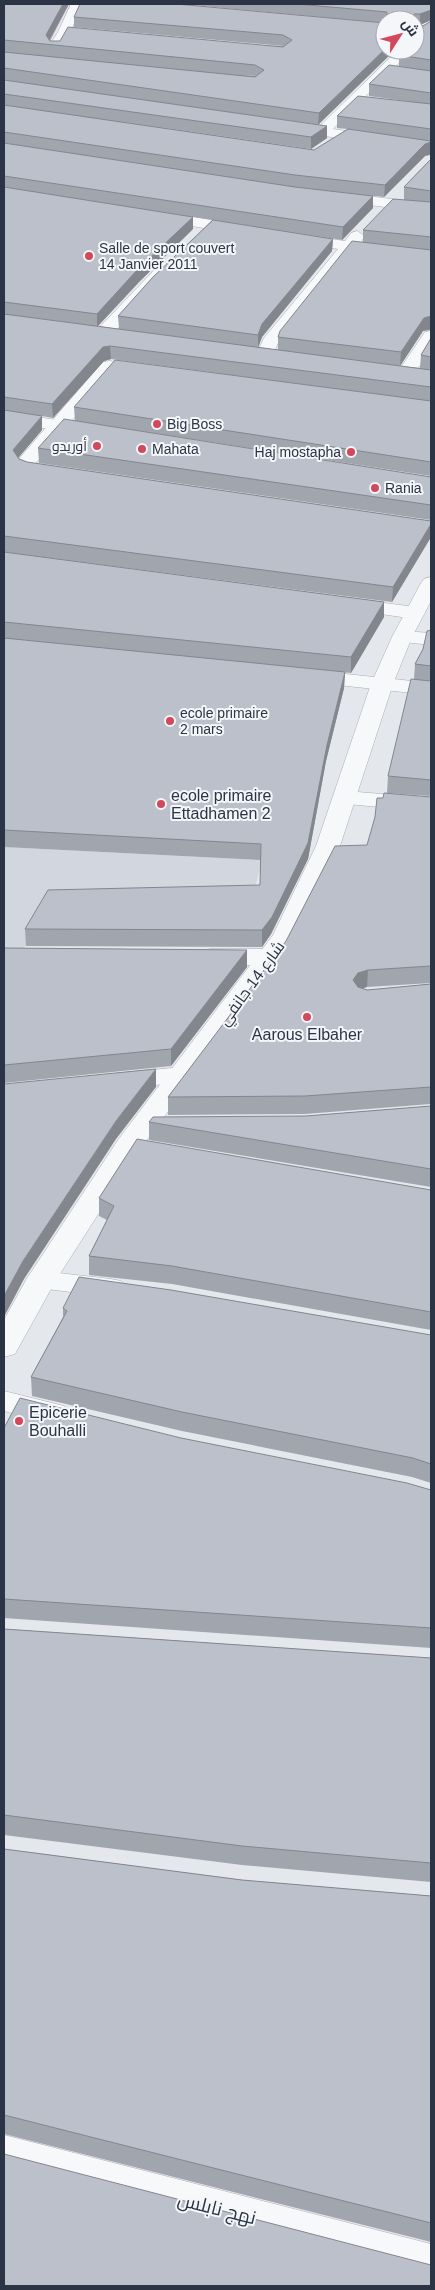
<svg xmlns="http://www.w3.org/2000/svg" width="435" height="2290" font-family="Helvetica,Cairo,sans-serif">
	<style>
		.built { fill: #d2d6de }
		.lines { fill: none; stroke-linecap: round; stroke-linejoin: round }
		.minor-casing { stroke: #a9aeb7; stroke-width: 1 }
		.tertiary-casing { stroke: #a9aeb7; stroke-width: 1 }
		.minor { fill: #f7f8fa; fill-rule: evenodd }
		.tertiary { fill: #f7f8fa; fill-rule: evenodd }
		.wall { fill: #a1a5ae; fill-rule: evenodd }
		.shaded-wall { fill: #83868d }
		.building { fill: #bbc0ca; stroke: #83868d }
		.poi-dot { fill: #d1495b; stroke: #f4f6f9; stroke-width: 2 }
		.labels { text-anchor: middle; stroke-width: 4; stroke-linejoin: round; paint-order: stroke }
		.far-poi-label { font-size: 14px; fill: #2b3445; stroke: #f4f6f9; text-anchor: start }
		.poi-label { font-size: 16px; fill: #2b3445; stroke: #f4f6f9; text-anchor: start }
		.street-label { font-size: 16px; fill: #2b3445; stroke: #f4f6f9 }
		.near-street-label { font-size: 19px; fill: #2b3445; stroke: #f4f6f9 }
	</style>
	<rect width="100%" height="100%" fill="#e4e7ec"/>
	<polygon class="built" points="4,847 263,860 249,906 49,907 22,952 4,952"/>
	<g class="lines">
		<defs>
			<g id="minor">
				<polygon points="71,4 83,4 70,32 51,64 41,64 39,61 58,32"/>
				<polygon points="398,50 412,50 333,129 431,143 431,151 289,131 282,127 289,123 319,127"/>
				<polygon points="336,192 431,204 431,213 331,200 328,197"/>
				<polygon points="156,211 244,225 252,230 244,235 151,219 148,216"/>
				<polygon points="357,231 365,236 360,243 431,252 431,262 353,251 278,343 271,359 259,359 256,355 264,338 338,249 291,242 289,239 291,236 297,234 345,241 351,233"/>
				<polygon points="165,263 171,265 173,268 171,271 108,339 96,339 94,335 96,331 159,265"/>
				<polygon points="431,331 431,348 415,373 412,377 400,377 397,373 425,332"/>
				<path d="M109,361L149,365L155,366L158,370L155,374L149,375L113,372L35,464L61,468L63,472L61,476C48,479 23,476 15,465L17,461L103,362Z"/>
				<polygon points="347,598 415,607 422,609 425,613 422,617 415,619 340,608 337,604 340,600"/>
				<polygon points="402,631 431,633 431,645 395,641 392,637 395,633"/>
				<polygon points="308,670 431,683 431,695 300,681 297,676 300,671"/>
				<polygon points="345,791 431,798 431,812 337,803 334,798 337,793"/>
				<polygon points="210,949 271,949 280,952 284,957 280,962 271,965 210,965 201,962 197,957 201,952"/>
				<polygon points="183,1067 192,1069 196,1075 192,1081 120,1089 111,1087 107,1081 111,1075 120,1073"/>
				<polygon points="41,1271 111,1279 121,1281 126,1288 121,1295 111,1297 31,1287 26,1280 31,1273"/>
				<polygon points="4,1391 64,1406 69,1413 64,1420 53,1424 4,1411"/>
				<polygon points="4,2135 431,2244 431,2282 4,2171"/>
			</g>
			<g id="tertiary">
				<polygon points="4,412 96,426 102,427 105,431 102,435 96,436 4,422"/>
				<polygon points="431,577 431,601 412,637 393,684 340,846 297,935 280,962 140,1149 56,1280 15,1354 4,1357 4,1320 26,1280 118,1140 273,935 316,846 371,684 392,637 421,583 424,579"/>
			</g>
		</defs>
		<use href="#minor" class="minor-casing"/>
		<use href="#tertiary" class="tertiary-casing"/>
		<use href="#minor" class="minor"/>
		<use href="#tertiary" class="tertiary"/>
	</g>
	<g class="wall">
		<path d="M4,4H69L50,41L284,46L74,27V17L385,23L318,125L4,80L327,126V138L311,149L96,118L314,150L348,129L337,128V116L413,102L369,96V84L409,68L399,66V55L415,50V20H385V23L182,4H431V20L420,25H415L423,26L431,21V155L425,156L384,197L346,193L373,196V208L342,240L279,230L333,239L332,251L262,337L258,347L278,350V337L363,243V230L404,200V187L431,159V330L423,331L400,366L420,368L421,355L431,338V476L75,421L74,407L367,393L111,359L104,361L53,418L42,416V430L18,458L27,462L431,521V537L392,602L4,552V52L255,76L4,52ZM193,217L212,220L118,316L119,329L98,326L139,282L193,229Z"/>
		<polygon points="38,448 431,477 431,520 39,463"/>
		<polygon points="4,552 384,602 384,617 351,673 242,662 345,672 344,688 326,761 308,859 271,934 262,947 26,946 25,929 260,885 261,860 4,847"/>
		<polygon points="431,615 431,983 367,987 363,988 367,990 431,984 431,1104 305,1114 168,1115 168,1097 367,845 383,798 431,797 431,796 387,793 388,776 414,679 415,664 423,649 430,630"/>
		<polygon points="4,948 247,950 247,967 171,1066 4,1083"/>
		<polygon points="431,1106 431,1187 149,1140 149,1122 306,1116"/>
		<polygon points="431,1190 431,1330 172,1284 89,1275 89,1256 107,1220 99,1216 99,1198"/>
		<polygon points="63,1308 431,1335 431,1483 412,1477 182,1431 32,1396 31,1377 63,1317"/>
		<polygon points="4,1428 181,1438 431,1490 431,1648 4,1618"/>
		<polygon points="4,1629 431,1658 431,1884 431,1882 242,1865 4,1835"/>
		<polygon points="4,1849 242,1880 431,1896 431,2242 4,2134"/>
	</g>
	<g class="shaded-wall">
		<polygon points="63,4 69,4 47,44 46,35"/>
		<polygon points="431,10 431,20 420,25 420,14"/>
		<polygon points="385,49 385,50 395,50 318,125 319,113"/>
		<polygon points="327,126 327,138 311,149 311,137"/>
		<polygon points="431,142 431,154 425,156 384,197 385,185 425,144"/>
		<polygon points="373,196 373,208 342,240 343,227"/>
		<polygon points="193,217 193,229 139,282 97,327 97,314 138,269"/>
		<polygon points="333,239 332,251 262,337 258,348 258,335 262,324"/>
		<polygon points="431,316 431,329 423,331 400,366 401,352 424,318"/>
		<polygon points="110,346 111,359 104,361 53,418 52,404 103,347"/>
		<polygon points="42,416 42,430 13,464 13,450"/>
		<polygon points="431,524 431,537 392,602 393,587"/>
		<polygon points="384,602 384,617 351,673 351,657"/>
		<polygon points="345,672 344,688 326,761 308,859 271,934 262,947 262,930 327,745"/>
		<polygon points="247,950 247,967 171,1066 171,1049"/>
		<polygon points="368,970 367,987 357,990 353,980 358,973"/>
		<polygon points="156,1069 156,1087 116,1139 24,1279 4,1317 4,1296 23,1261 116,1121"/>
	</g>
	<g class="building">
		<polygon points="4,4 63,4 46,35 50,41 60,41 68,27 283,47 292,40 283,35 74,17 80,4 176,4 385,23 385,49 319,113 4,68 4,52 255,77 264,70 255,65 4,40"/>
		<polygon points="297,4 431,4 431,10 420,14 414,14 415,20 387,20 387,12"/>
		<polygon points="431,21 431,60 399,55 404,50 415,50 415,23 415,25 423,26"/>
		<polygon points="389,65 431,71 431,93 369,84"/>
		<polygon points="4,80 327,126 311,137 4,94"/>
		<polygon points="358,96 431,104 431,129 337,116"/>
		<polygon points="4,105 314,150 348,129 431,141 431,142 425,144 385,185 295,175 4,132"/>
		<polygon points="4,143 295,187 373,196 343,227 4,176"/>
		<polygon points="431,159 431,191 404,187"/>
		<polygon points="4,187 193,217 138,269 97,314 4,302"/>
		<polygon points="393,199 431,202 431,237 363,230"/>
		<polygon points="213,220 333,239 262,324 258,335 118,316 153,277"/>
		<polygon points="352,241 431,250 431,316 424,318 401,352 278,337 280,331"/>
		<polygon points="4,314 431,370 431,387 110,346 103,347 52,404 4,397"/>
		<polygon points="431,338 431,357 421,355"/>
		<polygon points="115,360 431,401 431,462 74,407"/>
		<polygon points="4,410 42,416 13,450 19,459 27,462 431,521 431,524 393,587 4,536"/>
		<polygon points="64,419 431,477 431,505 38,448"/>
		<polygon points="4,552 384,602 351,657 4,622"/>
		<polygon points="431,630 431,666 415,664 423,649 427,631"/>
		<polygon points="4,638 345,672 327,745 308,843 272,917 262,930 25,929 48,890 260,885 261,844 4,830"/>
		<polygon points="411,679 431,681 431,780 388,776"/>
		<polygon points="384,793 431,797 431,966 368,970 358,973 353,980 358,987 367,990 431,984 431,1087 305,1096 168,1097 286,941 335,846 367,845 375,817 377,798 383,798"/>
		<polygon points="4,948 247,950 171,1049 4,1065"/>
		<polygon points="156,1069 116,1121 23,1261 4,1296 4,1084"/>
		<polygon points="431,1106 431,1169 149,1122 153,1117 306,1116"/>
		<polygon points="137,1139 431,1190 431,1312 172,1266 89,1256 114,1206 99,1198"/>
		<polygon points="79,1277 171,1290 431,1335 431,1464 413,1458 182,1412 31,1377 67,1311 63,1308"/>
		<polygon points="20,1398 181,1438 407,1483 431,1490 431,1628 4,1599 4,1428"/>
		<polygon points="4,1629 431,1658 431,1863 242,1846 4,1815"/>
		<polygon points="4,1849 242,1880 431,1896 431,2223 4,2115"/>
		<polygon points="4,2154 431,2265 431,2286 4,2286"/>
	</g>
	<g class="poi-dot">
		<circle cx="89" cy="256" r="5"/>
		<circle cx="157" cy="424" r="5"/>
		<circle cx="97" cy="446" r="5"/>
		<circle cx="142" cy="449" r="5"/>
		<circle cx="351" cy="452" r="5"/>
		<circle cx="375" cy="488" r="5"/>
		<circle cx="170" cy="721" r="5"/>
		<circle cx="161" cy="804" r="5"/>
		<circle cx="307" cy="1017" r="5"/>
		<circle cx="19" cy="1421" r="5"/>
	</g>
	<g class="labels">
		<g class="far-poi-label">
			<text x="99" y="253">Salle de sport couvert<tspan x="99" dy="16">14 Janvier 2011</tspan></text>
			<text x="167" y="429">Big Boss</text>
			<text x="87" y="451" text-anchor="end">أوريدو</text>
			<text x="152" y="454">Mahata</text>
			<text x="341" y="457" text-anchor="end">Haj mostapha</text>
			<text x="385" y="493">Rania</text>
			<text x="180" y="718">ecole primaire<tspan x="180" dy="16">2 mars</tspan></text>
		</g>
		<g class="poi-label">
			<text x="171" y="801">ecole primaire<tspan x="171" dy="18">Ettadhamen 2</tspan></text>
			<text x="307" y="1040" text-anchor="middle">Aarous Elbaher</text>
			<text x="29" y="1418">Epicerie<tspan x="29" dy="18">Bouhalli</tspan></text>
		</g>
		<g class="street-label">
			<text transform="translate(251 983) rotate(-54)" y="6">شارع 14 جانفي</text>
		</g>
		<g class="near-street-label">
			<text transform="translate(217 2208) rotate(14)" y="7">نهج نابلس</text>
		</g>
	</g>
	<rect width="435" height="2290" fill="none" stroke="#2b3445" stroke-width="10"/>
	<g transform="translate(400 35) rotate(54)"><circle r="24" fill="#f4f6f9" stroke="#a4a8b1"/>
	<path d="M0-4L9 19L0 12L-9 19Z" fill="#d1495b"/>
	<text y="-8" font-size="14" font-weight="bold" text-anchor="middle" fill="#2b3445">ش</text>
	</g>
</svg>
